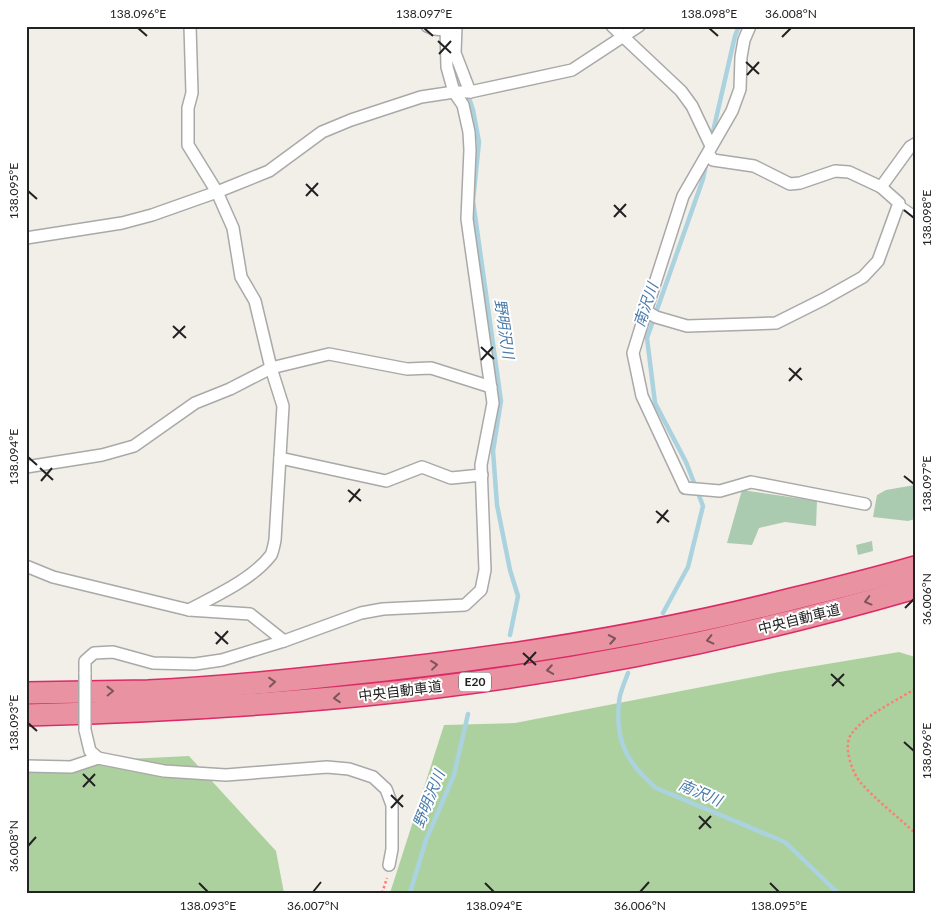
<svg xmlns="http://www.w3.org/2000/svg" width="941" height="919" font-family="Lato,'Noto Sans JP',sans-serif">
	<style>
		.forest { fill: #add19e }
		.cemetery { fill: #aacbaf }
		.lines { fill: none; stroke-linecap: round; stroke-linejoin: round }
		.stream { stroke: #aad3df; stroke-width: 4.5 }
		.service-casing { stroke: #a9a9a9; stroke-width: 8 }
		.minor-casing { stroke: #a9a9a9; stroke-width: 14 }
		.motorway-casing { stroke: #dc2a67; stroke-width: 24 }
		.path { stroke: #fa8072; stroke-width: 2.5; stroke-dasharray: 2.5 2.5; stroke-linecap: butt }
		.service { stroke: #fff; stroke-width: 5.5 }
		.minor { stroke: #fff; stroke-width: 11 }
		.motorway { stroke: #e892a2; stroke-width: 21 }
		.minor-bridge-casing { stroke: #a9a9a9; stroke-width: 14; stroke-linecap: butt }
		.minor-bridge { stroke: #fff; stroke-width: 11 }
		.oneway { stroke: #7b545c }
		.ticks { fill: none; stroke: #222; stroke-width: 2 }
		.labels { text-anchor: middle; stroke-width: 4; stroke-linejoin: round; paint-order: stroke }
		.shield { fill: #fff; stroke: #646464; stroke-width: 1 }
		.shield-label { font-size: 12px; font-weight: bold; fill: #222 }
		.street-label { font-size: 14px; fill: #222; stroke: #fff }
		.water-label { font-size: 15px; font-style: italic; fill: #4a7aab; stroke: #fff }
		.neatline { fill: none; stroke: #222; stroke-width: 2 }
		.ticks-label { font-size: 12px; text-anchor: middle; fill: #222 }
	</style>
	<rect width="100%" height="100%" fill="#f2efe9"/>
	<g class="forest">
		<polygon points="899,652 915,657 915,893 390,893 444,725 515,723 779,672"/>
		<polygon points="189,756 276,851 284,893 26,893 26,764"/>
	</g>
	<g class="cemetery">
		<polygon points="915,485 915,519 908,521 873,517 877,495 886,490"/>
		<polygon points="742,490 817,501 816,526 785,522 759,528 752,545 727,543"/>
		<polygon points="872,541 873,551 858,555 856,545"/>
	</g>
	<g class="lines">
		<g class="stream">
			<polyline points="467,92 473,110 479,142 473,201 501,401 493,451 497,505 510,570 518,596 510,635"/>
			<polyline points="712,136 735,36 739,26"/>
			<polyline points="663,613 688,567 703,506 686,462 655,403 647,338 703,179 706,164"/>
			<path d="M628,673C625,682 619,693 619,703C615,741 627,763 656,788L785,842L838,893"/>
			<polyline points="410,893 426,840 454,775 468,714"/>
		</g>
		<defs>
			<polyline id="service" points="899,203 915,214"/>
			<g id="minor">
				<polyline points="427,26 434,29 446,30"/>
				<polyline points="456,26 455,53 470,92"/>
				<polyline points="612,26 681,91 692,106 711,146"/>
				<polyline points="708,153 713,160 754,166 790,184 800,183 835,171 849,172 881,187 899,203 878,261 863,277 824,299 776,323 687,326 656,317 646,311 683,196 732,111 740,89 741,57 744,40 750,26"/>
				<polyline points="881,187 910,147 915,144"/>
				<polyline points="26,238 122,223 152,215 217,192 269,171 322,132 351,120 421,97 454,92 470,92 572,70 639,26"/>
				<polyline points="646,311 633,353 642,396 685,488 720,491 751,482 865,504"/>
				<polyline points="280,458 386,481 422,467 451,478 482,475"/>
				<polyline points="26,467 102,455 134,446 195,403 230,389 271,368 329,354 407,369 431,368 491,387"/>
				<polyline points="26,566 53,577 189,610 250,614 284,641"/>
				<path d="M189,610C215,596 253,579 271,555C273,551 274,545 275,540L283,406L271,368L255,301L241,277L233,228L217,192L188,145V108L192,93L190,26"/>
				<polyline points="85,674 85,661 94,653 113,652 153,663 195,664 222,660 284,641 361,613 383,609 465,605 481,590 485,570 481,465 493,403 467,219 470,150 469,132 463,105 454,92 447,67 446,26"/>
				<polyline points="85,730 90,751 98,758"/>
				<polyline points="26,766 71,767 98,758 164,771 226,775 327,767 349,769 373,777 386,789 392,805 392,849 389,865"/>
			</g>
			<g id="motorway">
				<path d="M26,693C67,692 108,692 148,691C212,688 275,682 338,675C491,660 643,637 792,599C833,589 874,579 915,567"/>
				<path d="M26,715C139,712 252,706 365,695C551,677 736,640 915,588"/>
			</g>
		</defs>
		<use href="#service" class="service-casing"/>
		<use href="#minor" class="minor-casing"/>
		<use href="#motorway" class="motorway-casing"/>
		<g class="path">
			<path d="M915,689C894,702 867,714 852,733C842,745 852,773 861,783C877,801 897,816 915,833"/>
			<polyline points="382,893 387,878"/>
		</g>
		<use href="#service" class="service"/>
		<use href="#minor" class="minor"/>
		<use href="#motorway" class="motorway"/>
		<defs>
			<polyline id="minor-bridge" points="85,674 85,730"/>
		</defs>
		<use href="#minor-bridge" class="minor-bridge-casing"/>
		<use href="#minor-bridge" class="minor-bridge"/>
	</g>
	<defs><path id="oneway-chevron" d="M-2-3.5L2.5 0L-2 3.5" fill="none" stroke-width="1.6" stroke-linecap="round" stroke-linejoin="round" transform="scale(1.25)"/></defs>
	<g class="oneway">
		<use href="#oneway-chevron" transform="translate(868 601) rotate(165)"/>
		<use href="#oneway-chevron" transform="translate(612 639) rotate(-10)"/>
		<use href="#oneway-chevron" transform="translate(710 640) rotate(167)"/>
		<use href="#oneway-chevron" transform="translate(434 665) rotate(-7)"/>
		<use href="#oneway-chevron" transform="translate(550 670) rotate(171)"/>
		<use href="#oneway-chevron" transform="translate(272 682) rotate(-5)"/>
		<use href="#oneway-chevron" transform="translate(110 691) rotate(-1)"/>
		<use href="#oneway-chevron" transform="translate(337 698) rotate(175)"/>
	</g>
	<path class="ticks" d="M138,28L147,36M424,28L433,36M709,28L718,36M782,37L791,28M438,41L451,53M439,54L451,41M746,62L759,74M747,75L759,62M306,184L318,196M28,191L37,199M306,196L318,183M614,205L626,217M904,210L914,218M614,217L626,204M173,326L186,338M173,338L185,326M481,347L494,359M481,360L493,347M789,368L802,380M789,381L801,368M28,457L37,465M40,468L53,480M904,476L914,484M41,481L52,468M348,490L361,501M349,502L360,489M656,511L669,522M657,523L668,510M905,608L914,599M215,632L228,644M216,644L228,631M523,653L536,665M524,665L536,652M831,674L844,686M832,686L844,674M28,723L37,731M904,742L914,751M83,774L95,786M83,787L95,774M391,795L403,807M391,808L403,795M699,816L711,828M699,829L711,816M28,846L36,837M199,883L208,892M485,883L494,892M770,883L779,892M313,892L321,882M640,892L649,882"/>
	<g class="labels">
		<rect class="shield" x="459" y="672.5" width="32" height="19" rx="4"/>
		<g class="shield-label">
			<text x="475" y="686">E20</text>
		</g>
		<g class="street-label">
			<text transform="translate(799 619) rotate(-14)" y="5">中央自動車道</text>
			<text transform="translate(400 691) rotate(-7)" y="5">中央自動車道</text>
		</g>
		<g class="water-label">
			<text transform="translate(646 305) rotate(-71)" y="5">南沢川</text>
			<text transform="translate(504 329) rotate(82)" y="5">野明沢川</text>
			<text transform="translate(700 793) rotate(23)" y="5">南沢川</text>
			<text transform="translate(429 799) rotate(-68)" y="5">野明沢川</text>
		</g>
	</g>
	<rect width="941" height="919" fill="none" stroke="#ffffff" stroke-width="55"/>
	<rect x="28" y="28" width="886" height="864" class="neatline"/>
	<g class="ticks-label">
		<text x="138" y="18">138.096°E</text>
		<text x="424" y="18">138.097°E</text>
		<text x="709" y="18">138.098°E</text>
		<text x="791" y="18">36.008°N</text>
		<text transform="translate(14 191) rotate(-90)" y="4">138.095°E</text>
		<text transform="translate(927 218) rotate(-90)" y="4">138.098°E</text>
		<text transform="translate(14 457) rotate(-90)" y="4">138.094°E</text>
		<text transform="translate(927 484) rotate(-90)" y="4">138.097°E</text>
		<text transform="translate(927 599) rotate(-90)" y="4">36.006°N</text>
		<text transform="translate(14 723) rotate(-90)" y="4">138.093°E</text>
		<text transform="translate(927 751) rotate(-90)" y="4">138.096°E</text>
		<text transform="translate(14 846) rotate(-90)" y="4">36.008°N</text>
		<text x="208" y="910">138.093°E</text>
		<text x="313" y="910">36.007°N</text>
		<text x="494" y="910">138.094°E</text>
		<text x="640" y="910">36.006°N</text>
		<text x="779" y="910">138.095°E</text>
	</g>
</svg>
